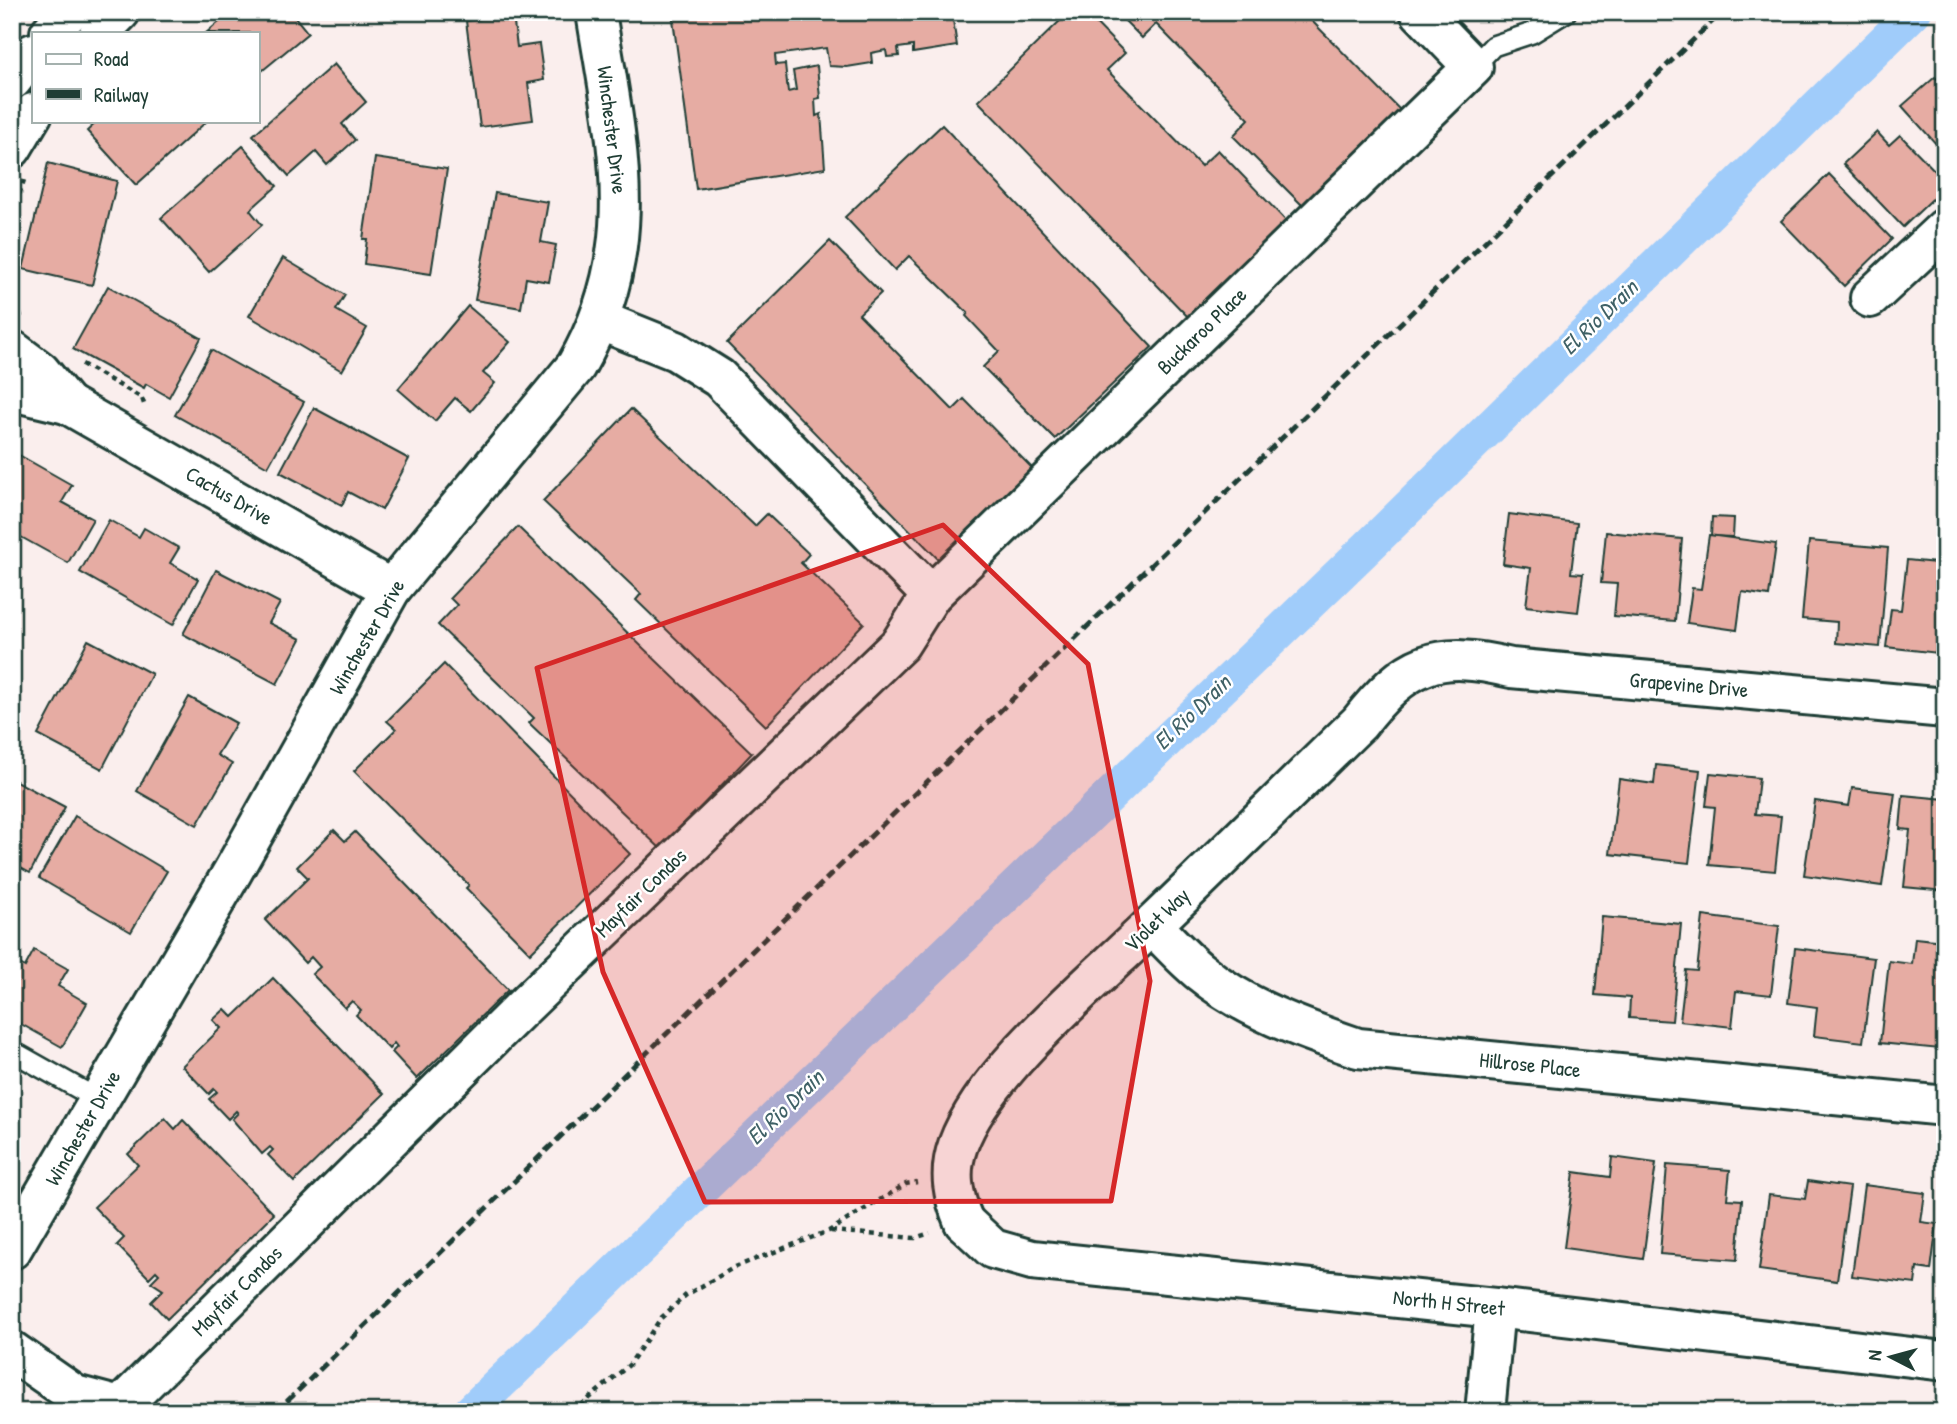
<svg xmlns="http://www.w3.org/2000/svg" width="1957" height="1424" font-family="'Patrick Hand',sans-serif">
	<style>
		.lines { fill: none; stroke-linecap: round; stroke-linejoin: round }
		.canal { stroke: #a0ccfa; stroke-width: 35 }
		.building { fill: #e6aca3; stroke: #1f3d34; stroke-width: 2 }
		.lane-casing { stroke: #1f3d34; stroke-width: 24 }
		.street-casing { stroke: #1f3d34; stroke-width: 44 }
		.secondary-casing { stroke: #1f3d34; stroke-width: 44 }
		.path { stroke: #1f3d34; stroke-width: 4.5; stroke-dasharray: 5 5; stroke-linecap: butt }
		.lane { stroke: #fff; stroke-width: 19 }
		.street { stroke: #fff; stroke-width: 38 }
		.secondary { stroke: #fff; stroke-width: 38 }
		.rail { stroke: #1f3d34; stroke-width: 5; stroke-dasharray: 10 5; stroke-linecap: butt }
		.marked { fill: #d62828; fill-opacity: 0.2; stroke: #d62828; stroke-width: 5; stroke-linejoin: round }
		.labels { text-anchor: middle; stroke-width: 5; stroke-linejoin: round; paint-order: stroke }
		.street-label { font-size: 21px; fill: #1f3d34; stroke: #fff }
		.water-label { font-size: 23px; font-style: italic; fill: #3f6166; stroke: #fff }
	</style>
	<rect width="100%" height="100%" fill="#faeeed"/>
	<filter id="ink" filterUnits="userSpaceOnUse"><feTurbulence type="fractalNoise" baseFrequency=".0143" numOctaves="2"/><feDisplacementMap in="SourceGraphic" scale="14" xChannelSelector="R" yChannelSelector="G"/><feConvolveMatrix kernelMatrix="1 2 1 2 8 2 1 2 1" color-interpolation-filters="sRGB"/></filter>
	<g filter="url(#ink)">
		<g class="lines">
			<polyline class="canal" points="470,1412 1374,541 1914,12"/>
		</g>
		<g class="building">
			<polygon points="231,12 243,15 247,12 291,12 308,33 257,75 257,33 206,33"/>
			<polygon points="672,12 978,12 979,15 953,20 957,46 913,53 913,46 898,48 899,56 887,57 886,50 871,53 872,63 847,67 829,66 826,48 775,55 776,65 785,64 788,92 796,90 793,71 817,66 820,98 815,99 816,116 821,114 825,168 696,189"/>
			<polygon points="1069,12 1085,12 1125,53 1107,70 1201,166 1218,150 1289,224 1191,320 978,101"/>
			<polygon points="1116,12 1303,12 1403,113 1306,209 1233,136 1249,119 1156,24 1142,38"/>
			<polygon points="513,15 517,47 539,44 544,80 528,83 533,120 480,127 466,21"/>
			<polygon points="334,64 366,102 342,124 355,140 327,165 316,152 289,176 253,135"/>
			<polygon points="1935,77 1945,87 1945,154 1902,106"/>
			<polygon points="98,121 207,121 136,185 87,131"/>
			<polygon points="942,125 1152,347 1055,439 983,367 999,351 966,316 968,313 909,256 895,270 845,217"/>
			<polygon points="1877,132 1889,145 1900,135 1945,181 1945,187 1903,227 1843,164"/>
			<polygon points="243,146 277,186 250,210 262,225 209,272 161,218"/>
			<polygon points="375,158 447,169 431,274 364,264 367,239 363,239"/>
			<polygon points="48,163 117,181 92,285 23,269"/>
			<polygon points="1829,174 1892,239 1844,286 1781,221"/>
			<polygon points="495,193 548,202 541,242 556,245 549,282 526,278 521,308 475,300"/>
			<polygon points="830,241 881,293 859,314 953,410 964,399 1033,469 940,561 727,343"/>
			<polygon points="283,258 345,295 336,310 367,328 342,371 249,316"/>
			<polygon points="108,286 201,338 169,397 146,384 144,388 73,349"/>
			<polygon points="468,306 510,342 483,373 495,383 471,411 455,398 435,421 398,389"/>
			<polygon points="211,350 304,402 268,467 175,415"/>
			<polygon points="314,408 409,459 382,510 348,492 342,505 280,472"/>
			<polygon points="631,409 755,526 767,514 809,554 801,563 864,623 766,726 636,600 641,594 543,501"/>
			<polygon points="12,451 72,485 62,502 93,519 68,563 12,532"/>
			<polygon points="1509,514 1577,523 1571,573 1583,574 1578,612 1526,606 1531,568 1503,564"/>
			<polygon points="1712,517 1734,518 1733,537 1711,536"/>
			<polygon points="109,520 139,537 144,528 179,548 170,563 198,579 173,625 80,572"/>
			<polygon points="518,527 752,753 661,849 529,723 534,718 438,625 457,605 450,598"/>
			<polygon points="1606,532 1682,539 1675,621 1614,616 1617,584 1601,583"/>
			<polygon points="1709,535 1776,544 1769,596 1742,592 1737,630 1687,623 1692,588 1701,589"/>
			<polygon points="1809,541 1888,548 1880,647 1836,643 1837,622 1802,619"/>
			<polygon points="1907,560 1945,564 1945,616 1938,653 1886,647 1891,609 1901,610"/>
			<polygon points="216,570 280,603 269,623 301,639 277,684 183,634"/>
			<polygon points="88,640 152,674 102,769 38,735"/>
			<polygon points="444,664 630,854 530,953 466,888 469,885 354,771 396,729 387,721"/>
			<polygon points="189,697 236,723 217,755 232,764 197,825 137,791"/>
			<polygon points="1656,765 1700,770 1689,863 1610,854 1619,779 1654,784"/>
			<polygon points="1710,773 1759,778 1755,814 1781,816 1775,871 1709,865 1715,807 1706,806"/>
			<polygon points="12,779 65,807 30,873 12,863"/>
			<polygon points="1852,788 1895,793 1882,886 1804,875 1815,801 1849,806"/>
			<polygon points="1903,795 1945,799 1945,891 1904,887 1910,830 1900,829"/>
			<polygon points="75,816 167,871 131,932 39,878"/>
			<polygon points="334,830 345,841 355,832 508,990 417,1079 392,1052 397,1047 394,1043 389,1049 356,1015 361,1010 352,1001 345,1008 312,974 320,967 311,957 305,963 265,920 308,878 297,867"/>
			<polygon points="1703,916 1779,926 1771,995 1736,991 1732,1027 1680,1021 1686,970 1697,971"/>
			<polygon points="1602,917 1681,924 1672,1021 1629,1018 1630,998 1595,995"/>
			<polygon points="1915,938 1943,941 1940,967 1945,967 1945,1029 1942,1029 1940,1049 1880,1043 1889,961 1912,964"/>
			<polygon points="1795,948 1874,958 1863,1042 1814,1036 1817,1007 1788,1003"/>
			<polygon points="34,950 68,969 58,986 87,1003 62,1047 12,1019 12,959 25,967"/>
			<polygon points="273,978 384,1094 294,1182 268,1155 273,1150 270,1147 262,1154 232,1119 238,1113 236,1111 228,1119 209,1099 217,1092 214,1089 209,1094 182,1066 221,1028 213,1020 225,1009 233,1017"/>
			<polygon points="165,1118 175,1129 183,1120 274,1214 167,1319 151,1302 163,1290 151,1282 159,1274 156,1271 149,1278 117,1245 124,1238 94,1207 138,1165 128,1154"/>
			<polygon points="1612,1157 1656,1163 1643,1259 1564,1248 1574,1172 1610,1177"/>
			<polygon points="1667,1165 1730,1170 1727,1199 1742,1200 1737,1260 1660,1254"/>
			<polygon points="1808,1181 1850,1187 1837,1281 1759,1270 1769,1195 1805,1199"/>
			<polygon points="1864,1185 1925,1193 1921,1222 1937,1224 1931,1270 1917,1268 1915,1284 1852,1276"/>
		</g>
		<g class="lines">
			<defs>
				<g id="lane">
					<polyline points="1473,67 1493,46 1532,33 1566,12"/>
					<polyline points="12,1051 99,1100"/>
				</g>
				<g id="street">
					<polyline points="1870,298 1945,228"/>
					<polyline points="599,320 676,351 719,378 931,595"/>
					<polyline points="12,350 40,371 67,404"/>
					<polyline points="12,391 67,404 391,589"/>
					<path d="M1152,925C1167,940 1182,957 1199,971C1245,1009 1302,1029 1358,1048L1945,1106"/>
					<path d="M964,1222C953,1196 948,1173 958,1145C984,1072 1093,982 1150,927C1220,860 1289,791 1359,723C1406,663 1436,649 1511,668L1945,708"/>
					<path d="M12,1249L233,871L391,589L576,366C646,245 616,141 596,12"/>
					<polyline points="12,1351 75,1395 120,1407 520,1010 900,644 931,595 1473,67 1420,12"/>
					<polyline points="1485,1412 1495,1308"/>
				</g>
				<g id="secondary">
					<polyline points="50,33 69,12"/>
					<polyline points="99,33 120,12"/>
					<polyline points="12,80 33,53"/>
					<polyline points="12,148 33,113"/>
					<polyline points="964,1222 993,1249 1032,1260 1495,1308 1945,1361"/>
				</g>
			</defs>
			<use href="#lane" class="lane-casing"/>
			<use href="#street" class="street-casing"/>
			<use href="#secondary" class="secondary-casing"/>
			<g class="path">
				<polyline points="12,233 15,207 24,180"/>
				<polyline points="12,283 21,317"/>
				<polyline points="82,364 142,398 145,407"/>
				<polyline points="831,1231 915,1238 930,1233"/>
				<polyline points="573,1412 629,1365 661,1318 686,1295 735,1267 829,1231 906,1184 917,1182"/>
			</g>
			<use href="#lane" class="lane"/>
			<use href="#street" class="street"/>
			<use href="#secondary" class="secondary"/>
			<polyline class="rail" points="276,1412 1722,12"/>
		</g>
	</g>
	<path class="marked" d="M943,525L1088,664L1150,981L1111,1201L705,1202L603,972L537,668Z"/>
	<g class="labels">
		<g class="street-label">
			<text transform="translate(612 130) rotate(83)" y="7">Winchester Drive</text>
			<text transform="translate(1202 331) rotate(-44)" y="7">Buckaroo Place</text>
			<text transform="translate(229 496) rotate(30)" y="7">Cactus Drive</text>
			<text transform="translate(367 637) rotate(-60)" y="7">Winchester Drive</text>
			<text transform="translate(1689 685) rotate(5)" y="7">Grapevine Drive</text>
			<text transform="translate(641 893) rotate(-44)" y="7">Mayfair Condos</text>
			<text transform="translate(1157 920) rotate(-44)" y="7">Violet Way</text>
			<text transform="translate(1530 1065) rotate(6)" y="7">Hillrose Place</text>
			<text transform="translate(83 1128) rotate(-60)" y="7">Winchester Drive</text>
			<text transform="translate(237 1291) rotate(-45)" y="7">Mayfair Condos</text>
			<text transform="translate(1449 1303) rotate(6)" y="7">North H Street</text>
		</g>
		<g class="water-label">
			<text transform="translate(1599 317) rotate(-44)" y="8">El Rio Drain</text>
			<text transform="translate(1192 712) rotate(-44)" y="8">El Rio Drain</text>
			<text transform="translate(785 1107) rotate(-44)" y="8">El Rio Drain</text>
		</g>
	</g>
	<rect width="1957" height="1424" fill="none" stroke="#fff" stroke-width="42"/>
	<rect x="21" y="21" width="1915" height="1382" fill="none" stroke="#1f3d34" stroke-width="2.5" filter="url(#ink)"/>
	<rect x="32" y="32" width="228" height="91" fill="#ffffff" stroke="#a5b1ae" stroke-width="2"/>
	<rect x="46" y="54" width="35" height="10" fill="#ffffff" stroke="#a5b1ae" stroke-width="2"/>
	<text x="94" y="66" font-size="21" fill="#1f3d34">Road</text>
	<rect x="46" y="89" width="35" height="10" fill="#1f3d34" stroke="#a5b1ae" stroke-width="2"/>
	<text x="94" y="102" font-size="21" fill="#1f3d34">Railway</text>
	<g transform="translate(1891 1357) rotate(276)" stroke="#ffffff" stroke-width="5" paint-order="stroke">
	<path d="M0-5L12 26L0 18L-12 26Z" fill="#1f3d34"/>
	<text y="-10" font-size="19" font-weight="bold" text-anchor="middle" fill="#1f3d34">N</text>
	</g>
</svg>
